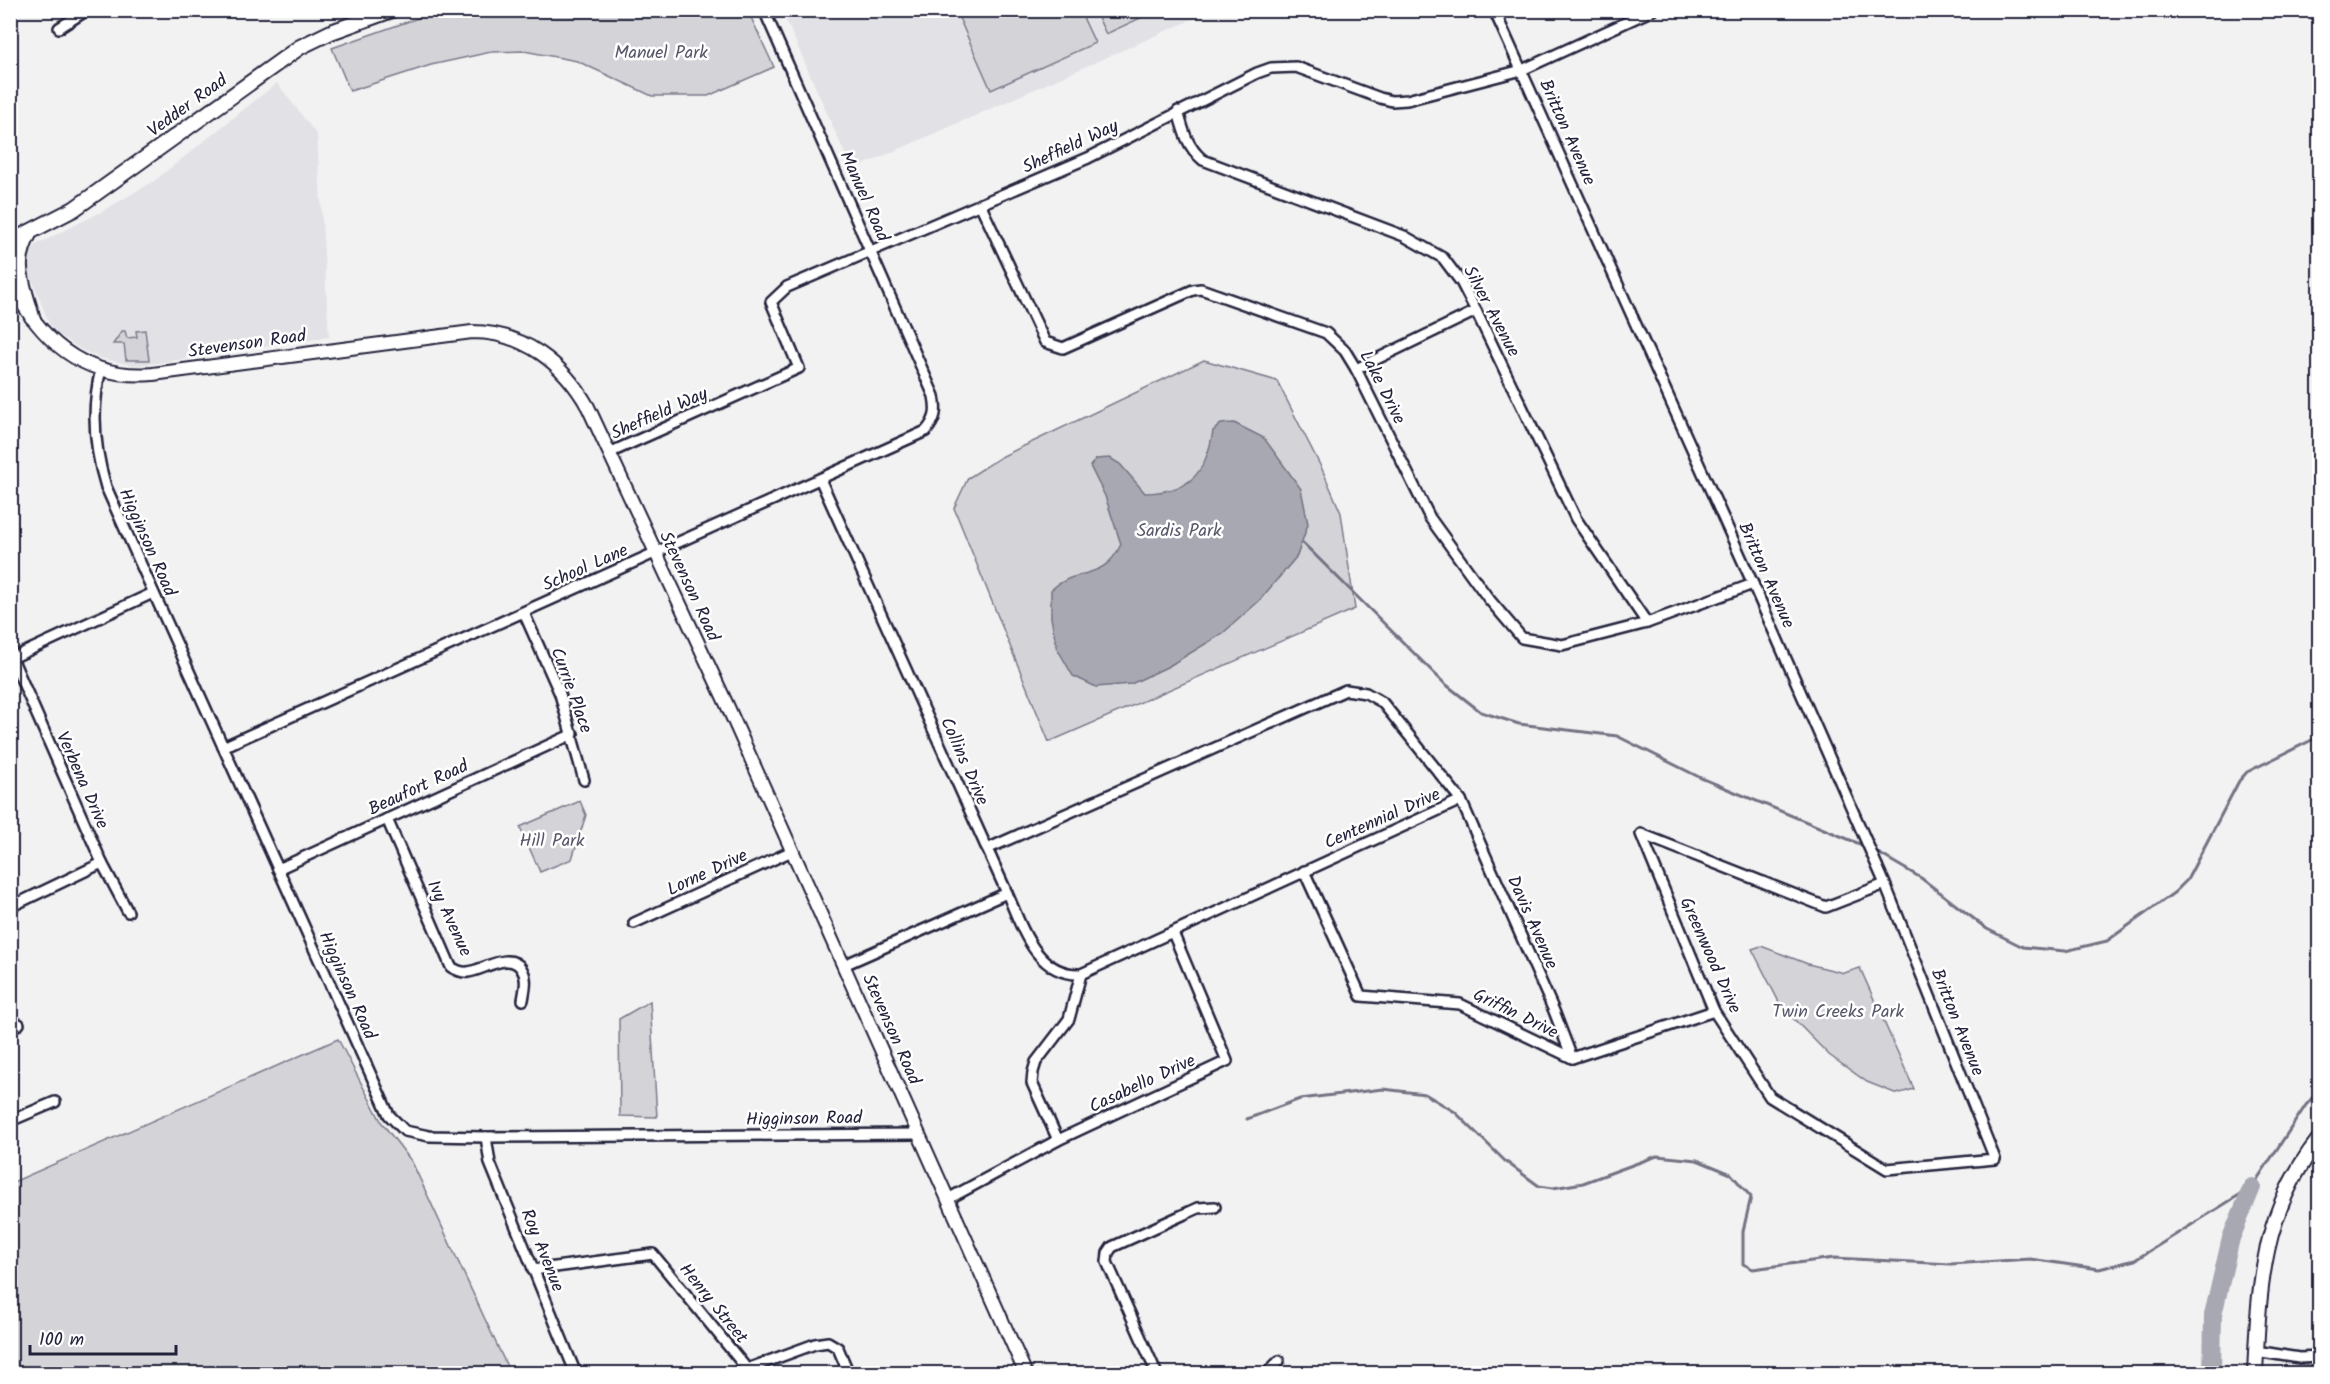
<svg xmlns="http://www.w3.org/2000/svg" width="2330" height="1384" font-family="Kalam,sans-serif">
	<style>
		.built { fill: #e2e2e6 }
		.green { fill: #d3d3d8; stroke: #7a7a8a; stroke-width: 1.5 }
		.water { fill: #a8a8b2; stroke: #727282; stroke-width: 1.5 }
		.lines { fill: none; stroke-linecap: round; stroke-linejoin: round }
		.stream { stroke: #727282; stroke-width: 3 }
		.river { stroke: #a8a8b2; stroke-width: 18 }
		.minor-casing { stroke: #22223b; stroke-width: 14 }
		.tertiary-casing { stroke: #22223b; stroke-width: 16 }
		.secondary-casing { stroke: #22223b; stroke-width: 18 }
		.minor { stroke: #fff; stroke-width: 9 }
		.tertiary { stroke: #fff; stroke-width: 12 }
		.secondary { stroke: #fff; stroke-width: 14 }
		.labels { text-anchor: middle; stroke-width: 5; stroke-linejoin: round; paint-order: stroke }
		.park-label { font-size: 18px; fill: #57576a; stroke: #fff }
		.street-label { font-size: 18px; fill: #22223b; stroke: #fff }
	</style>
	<rect width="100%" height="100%" fill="#f2f2f3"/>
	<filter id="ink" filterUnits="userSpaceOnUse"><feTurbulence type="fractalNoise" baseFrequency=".0167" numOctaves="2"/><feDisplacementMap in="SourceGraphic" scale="12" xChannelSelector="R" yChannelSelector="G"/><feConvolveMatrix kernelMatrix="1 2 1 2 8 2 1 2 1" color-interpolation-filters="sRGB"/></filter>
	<g filter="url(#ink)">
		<g class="built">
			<polygon points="782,11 1211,11 852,170"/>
			<polygon points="277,83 317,135 329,337 151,364 132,365 100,358 80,349 56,333 49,323 27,267 29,253 36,245 103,211 154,181"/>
		</g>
		<g class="green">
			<polygon points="748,11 774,67 708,96 652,96 577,61 524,51 491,52 431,65 350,91 332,48 438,11"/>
			<polygon points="956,11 1080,11 1095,43 991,90"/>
			<polygon points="1095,11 1145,11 1147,15 1106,34"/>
			<polygon points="145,330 149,360 126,360 124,344 113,344 122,331 125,331 127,338 137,337 136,331"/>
			<polygon points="1204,360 1277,381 1322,469 1341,513 1355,609 1049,742 954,508 968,478 1001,457"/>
			<polygon points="580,801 586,815 572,859 540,872 520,827"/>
			<polygon points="1761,946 1808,964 1844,973 1860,968 1914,1089 1897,1094 1867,1082 1829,1055 1781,1006 1752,949"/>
			<polygon points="650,1001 657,1117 620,1116 619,1019"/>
			<polygon points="338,1039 382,1123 412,1162 510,1373 11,1373 11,1183"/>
		</g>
		<path class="water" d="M1234,423L1264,438L1301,489L1308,524L1297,556L1259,601L1222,634L1169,666L1131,684L1096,687L1073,676L1057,648L1051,618V590C1074,567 1105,582 1121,544L1105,496L1090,466L1096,459L1110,458L1120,464L1145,493C1190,492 1206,474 1213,431L1221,424Z"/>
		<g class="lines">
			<g class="stream">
				<polyline points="1303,543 1444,683 1481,712 1519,724 1617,736 1701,778 1867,847"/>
				<polyline points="1873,850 1921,878 1987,929 2023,947 2065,951 2107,941 2175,892 2187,880 2239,781 2247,772 2320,736"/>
				<polyline points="1247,1119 1300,1099 1383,1089 1425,1094 1455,1112 1505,1161 1539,1186 1553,1188 1583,1183 1657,1156 1697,1160 1731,1174 1751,1197 1743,1231 1743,1264 1753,1269 1834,1258 1951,1264 2030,1259 2099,1269 2135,1260 2252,1187 2306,1105 2320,1089"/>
			</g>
			<polyline class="river" points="2212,1374 2213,1315 2231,1238 2252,1187"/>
			<defs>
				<g id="minor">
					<polyline points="1494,10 1753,584 1885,884 1995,1159 1887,1169 1770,1097 1714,1011 1641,834 1826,907 1885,884"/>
					<polyline points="59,28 87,10"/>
					<path d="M1178,111C1183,130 1187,147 1203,160L1404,236L1443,258L1461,282L1476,311L1576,519L1647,623"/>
					<polyline points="980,204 1045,342 1063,348 1193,290 1201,289 1326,333 1345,351 1356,369 1430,518 1488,598 1522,638 1562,645 1647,623 1753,584"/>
					<path d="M101,369C91,409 94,448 106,487L389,1115L405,1131L429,1136L486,1137L919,1134"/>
					<polyline points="1356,369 1476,311"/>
					<polyline points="609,453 799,368 771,302 787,287 1088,158 1257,73 1271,68 1296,67 1380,98 1392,101 1407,100 1522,70 1653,10"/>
					<polyline points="820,479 1007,893 844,965"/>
					<polyline points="524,613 560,694 584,780"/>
					<polyline points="12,658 102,863 128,912"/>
					<polyline points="10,659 153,593"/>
					<path d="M223,747L926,431C936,419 937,411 934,396L764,10"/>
					<polyline points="1461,800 1554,1011 1572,1058"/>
					<path d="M387,819L451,967C456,970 462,973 468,972C484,970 509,951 521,968C528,978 525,988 523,1000"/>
					<path d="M987,849L1346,690L1366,693L1382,702L1461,800L1081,974C1036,976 1022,927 1007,893"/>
					<polyline points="278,869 573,734"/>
					<polyline points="1304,871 1361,996 1460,1004 1572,1058 1714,1011"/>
					<polyline points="10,907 102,863"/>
					<polyline points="634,923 792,851"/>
					<polyline points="10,1028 19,1024"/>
					<polyline points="10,1121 55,1102"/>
					<polyline points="486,1137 490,1163 576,1374"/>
					<polyline points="1058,1140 1032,1083 1033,1072 1036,1062 1069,1019 1081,974"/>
					<polyline points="948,1199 1058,1140 1227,1061 1173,933"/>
					<polyline points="533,1270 653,1254 747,1369 815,1344 828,1342 838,1348 849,1374"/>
					<polyline points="2256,1351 2299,1358 2320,1357"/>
					<polyline points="1157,1374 1107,1262 1108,1253 1112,1247 1198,1208 1215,1207"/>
					<polyline points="1266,1374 1279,1361"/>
				</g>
				<path id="tertiary" d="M10,281C39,340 84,380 153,374L472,332C524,332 564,364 588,407L727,705L1026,1374"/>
				<g id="secondary">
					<path d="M30,232C11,266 23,282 32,317"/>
					<polyline points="10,242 74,209 300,47 331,32 392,10"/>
					<path d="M2255,1374C2259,1284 2262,1211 2320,1138"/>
				</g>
			</defs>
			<use href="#minor" class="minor-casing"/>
			<use href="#tertiary" class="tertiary-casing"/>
			<use href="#secondary" class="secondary-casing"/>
			<use href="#minor" class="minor"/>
			<use href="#tertiary" class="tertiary"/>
			<use href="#secondary" class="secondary"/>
		</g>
	</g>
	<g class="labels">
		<g class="park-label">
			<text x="661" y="58">Manuel Park</text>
			<text x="1179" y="536">Sardis Park</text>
			<text x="552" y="846">Hill Park</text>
			<text x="1838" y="1017">Twin Creeks Park</text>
		</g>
		<g class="street-label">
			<text transform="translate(187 105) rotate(-36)" y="6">Vedder Road</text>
			<text transform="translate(1568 132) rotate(66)" y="6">Britton Avenue</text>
			<text transform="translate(1070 146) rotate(-25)" y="6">Sheffield Way</text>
			<text transform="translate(865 196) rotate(66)" y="6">Manuel Road</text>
			<text transform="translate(1492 311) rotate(62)" y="6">Silver Avenue</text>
			<text transform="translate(247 343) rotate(-8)" y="6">Stevenson Road</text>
			<text transform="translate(1383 387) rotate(63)" y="6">Lake Drive</text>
			<text transform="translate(659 413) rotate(-24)" y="6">Sheffield Way</text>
			<text transform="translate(148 542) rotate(66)" y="6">Higginson Road</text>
			<text transform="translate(585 567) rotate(-24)" y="6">School Lane</text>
			<text transform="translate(1767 575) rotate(66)" y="6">Britton Avenue</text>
			<text transform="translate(690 586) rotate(65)" y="6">Stevenson Road</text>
			<text transform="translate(572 690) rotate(70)" y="6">Currie Place</text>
			<text transform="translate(965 761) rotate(66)" y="6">Collins Drive</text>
			<text transform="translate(83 780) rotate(66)" y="6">Verbena Drive</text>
			<text transform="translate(418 787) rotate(-25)" y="6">Beaufort Road</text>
			<text transform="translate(1382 818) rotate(-24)" y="6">Centennial Drive</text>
			<text transform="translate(707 872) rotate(-25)" y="6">Lorne Drive</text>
			<text transform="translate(450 918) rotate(65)" y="6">Ivy Avenue</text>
			<text transform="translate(1533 922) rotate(66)" y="6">Davis Avenue</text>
			<text transform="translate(1711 955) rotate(66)" y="6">Greenwood Drive</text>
			<text transform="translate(348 985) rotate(66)" y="6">Higginson Road</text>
			<text transform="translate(1516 1013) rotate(26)" y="6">Griffin Drive</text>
			<text transform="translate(1958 1022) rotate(68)" y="6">Britton Avenue</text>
			<text transform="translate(892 1029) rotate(66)" y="6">Stevenson Road</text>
			<text transform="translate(1142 1083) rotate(-25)" y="6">Casabello Drive</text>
			<text transform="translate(804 1118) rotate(-1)" y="6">Higginson Road</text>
			<text transform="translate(543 1250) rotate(68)" y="6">Roy Avenue</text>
			<text transform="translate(714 1303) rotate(51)" y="6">Henry Street</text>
		</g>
	</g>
	<rect width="2330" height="1384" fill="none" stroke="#fff" stroke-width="36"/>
	<rect x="18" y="18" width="2294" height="1348" fill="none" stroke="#22223b" stroke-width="2" filter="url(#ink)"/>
	<path d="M30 1345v9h146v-9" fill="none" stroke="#22223b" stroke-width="3"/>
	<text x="39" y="1345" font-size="18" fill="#22223b" stroke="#ffffff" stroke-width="4.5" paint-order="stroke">100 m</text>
</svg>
